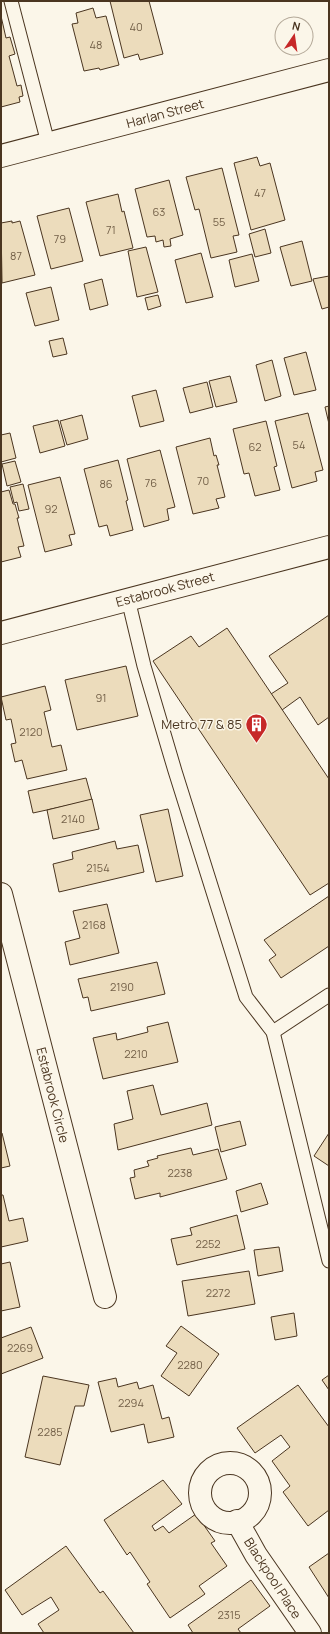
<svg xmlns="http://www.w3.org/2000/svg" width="330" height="1634" font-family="Manrope,sans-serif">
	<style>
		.building { fill: #ecdcbc; stroke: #4a3520 }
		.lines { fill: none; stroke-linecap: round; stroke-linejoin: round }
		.lane-casing { stroke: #4a3520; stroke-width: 15 }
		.street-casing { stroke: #4a3520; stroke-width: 24 }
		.lane { stroke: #fbf6e9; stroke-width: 13 }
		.street { stroke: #fbf6e9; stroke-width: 22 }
		.labels { text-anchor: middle; stroke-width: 3; stroke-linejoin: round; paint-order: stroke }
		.number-label { font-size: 11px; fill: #725f47 }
		.street-label { font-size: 13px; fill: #4a3520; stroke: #fbf6e9 }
		.poi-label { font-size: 13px; fill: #4a3520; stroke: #fbf6e9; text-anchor: end }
	</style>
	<rect width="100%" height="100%" fill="#fbf6e9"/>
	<g class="building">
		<polygon points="110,1 149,1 163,54 140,60 138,54 124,58"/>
		<polygon points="93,8 96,18 106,16 119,65 100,70 99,68 84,71 72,24 78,23 76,13"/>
		<polygon points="1,16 6,38 10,37 15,54 9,56 17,86 21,85 23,96 19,97 20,102 1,107"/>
		<polygon points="257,157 260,166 270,163 285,220 251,230 234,163"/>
		<polygon points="222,168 239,235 233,236 237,252 211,258 199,209 195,210 186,177"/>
		<polygon points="169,180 183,235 170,239 171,246 164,247 163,240 156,242 155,236 147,237 135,189"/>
		<polygon points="118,194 122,212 124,211 133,248 100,256 86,202"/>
		<polygon points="69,208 83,261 51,269 37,216"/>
		<polygon points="12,221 12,223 20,221 35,275 2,283 1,223"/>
		<polygon points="265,229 271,253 255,257 249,234"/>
		<polygon points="302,241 312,281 291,286 280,247"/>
		<polygon points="146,247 158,292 137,297 128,251"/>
		<polygon points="201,253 213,297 186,303 175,260"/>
		<polygon points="252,254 259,281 235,287 229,260"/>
		<polygon points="329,276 329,307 322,309 313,279"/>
		<polygon points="102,279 108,305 90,310 84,284"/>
		<polygon points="51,287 59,320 35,326 26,293"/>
		<polygon points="158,295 161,306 148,310 145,298"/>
		<polygon points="63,338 67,354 53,357 49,341"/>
		<polygon points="306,352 316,390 294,395 284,358"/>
		<polygon points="272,360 281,396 265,401 256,365"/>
		<polygon points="230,376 237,402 216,407 209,381"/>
		<polygon points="207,382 213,407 190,413 183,388"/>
		<polygon points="156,390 164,421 140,427 132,396"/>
		<polygon points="329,406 329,424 325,407"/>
		<polygon points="308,413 323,470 315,472 317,481 292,488 275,421"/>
		<polygon points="82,415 88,439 67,445 60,421"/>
		<polygon points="58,420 65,446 40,453 33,426"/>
		<polygon points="266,421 277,466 274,467 280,490 255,496 249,473 244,474 233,429"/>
		<polygon points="10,433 16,458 1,462 1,435"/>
		<polygon points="210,438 214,456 216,455 219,465 217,465 225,497 216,499 219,508 193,514 176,447"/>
		<polygon points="160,450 175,507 167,509 169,520 144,527 127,459"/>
		<polygon points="118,460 128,500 126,501 133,530 110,536 107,525 99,527 84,469"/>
		<polygon points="15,461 21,482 7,486 2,464"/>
		<polygon points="60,477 75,534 69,535 72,545 45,552 28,485"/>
		<polygon points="23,484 29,509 19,511 17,502 14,503 10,487"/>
		<polygon points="9,490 13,504 15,504 19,518 17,518 24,546 18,547 21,557 1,562 1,492"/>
		<polygon points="329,615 329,717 318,725 300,697 282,710 271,694 288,683 269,656"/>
		<polygon points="227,628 329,779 329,883 310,895 153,661 191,636 199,647"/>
		<polygon points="126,666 138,716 77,730 65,680"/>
		<polygon points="45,686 51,710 44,712 52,747 61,745 67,770 27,779 22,760 15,762 11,744 16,743 11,719 6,720 1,697"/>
		<polygon points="86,778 92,800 33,813 28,791"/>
		<polygon points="92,799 99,829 53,839 47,810"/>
		<polygon points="168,809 183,876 156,882 140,815"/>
		<polygon points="115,841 117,849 138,845 144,872 59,892 53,864 73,859 72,852"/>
		<polygon points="329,896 329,946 281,978 269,960 276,955 264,940"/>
		<polygon points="107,904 119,953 70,965 65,942 80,938 73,911"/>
		<polygon points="157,962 165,994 91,1011 88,997 83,998 78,979"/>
		<polygon points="168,1022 178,1062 103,1079 93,1038 116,1033 117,1040 148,1032 147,1027"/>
		<polygon points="153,1085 161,1115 207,1103 212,1125 118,1150 114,1124 133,1119 127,1091"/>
		<polygon points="240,1121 246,1145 221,1152 215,1127"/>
		<polygon points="2,1133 10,1166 1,1168 1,1134"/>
		<polygon points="329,1133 329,1166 314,1156"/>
		<polygon points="191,1148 193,1155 218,1149 227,1179 160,1197 160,1193 135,1199 130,1178 135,1177 134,1170 149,1166 147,1161 158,1158 157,1156"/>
		<polygon points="261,1183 268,1204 241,1212 236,1191"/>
		<polygon points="1,1195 3,1195 9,1221 23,1218 28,1241 1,1247"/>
		<polygon points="237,1215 245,1249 177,1265 171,1239 192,1235 190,1228"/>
		<polygon points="279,1247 283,1271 258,1276 254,1250"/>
		<polygon points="10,1262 20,1307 1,1311 1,1264"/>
		<polygon points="249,1271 255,1304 188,1316 182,1281"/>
		<polygon points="294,1313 297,1336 275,1340 271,1317"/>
		<polygon points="181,1326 219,1354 189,1396 161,1376 177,1353 166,1346"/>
		<polygon points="31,1327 43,1358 1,1374 1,1338"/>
		<polygon points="329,1375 329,1390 322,1380"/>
		<polygon points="43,1376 89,1385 84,1406 75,1406 60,1465 25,1457"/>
		<polygon points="116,1378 118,1387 137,1382 139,1389 153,1385 162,1419 169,1417 174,1437 148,1443 144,1424 111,1432 98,1382"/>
		<polygon points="298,1385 329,1427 329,1510 308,1526 283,1492 290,1486 272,1461 290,1447 281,1435 255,1453 237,1428"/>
		<polygon points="163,1480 182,1504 152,1526 155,1531 163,1526 169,1533 196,1514 215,1541 211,1543 227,1566 199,1586 205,1594 170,1618 147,1584 150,1582 130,1552 127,1555 104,1520"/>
		<polygon points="66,1546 100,1593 103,1591 134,1633 44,1633 38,1624 59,1610 51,1597 22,1615 5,1590"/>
		<polygon points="329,1553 329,1598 309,1567"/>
		<polygon points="251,1580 270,1606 238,1629 241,1633 193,1633 188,1625"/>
	</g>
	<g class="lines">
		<defs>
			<g id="lane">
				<polyline points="11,1 48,143"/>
				<polyline points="128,599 144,666 175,771 246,997 273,1032 329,1261"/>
				<polyline points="273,1032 329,995"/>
			</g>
			<g id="street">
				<polyline points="1,156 329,70"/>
				<polyline points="1,633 329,547"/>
				<polyline points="1,894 105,1297"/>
				<circle cx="230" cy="1493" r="30"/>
				<polyline points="237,1521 256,1555 310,1633"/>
			</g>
		</defs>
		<use href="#lane" class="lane-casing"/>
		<use href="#street" class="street-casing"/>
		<use href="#lane" class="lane"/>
		<use href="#street" class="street"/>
	</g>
	<defs>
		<symbol id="building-pin" viewBox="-11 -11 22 30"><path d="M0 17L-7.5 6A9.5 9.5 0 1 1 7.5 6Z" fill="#c62828" stroke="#fbf6e9"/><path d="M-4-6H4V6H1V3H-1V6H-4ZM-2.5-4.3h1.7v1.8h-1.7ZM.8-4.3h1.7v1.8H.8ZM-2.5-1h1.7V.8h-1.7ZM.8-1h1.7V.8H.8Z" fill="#fff"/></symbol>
	</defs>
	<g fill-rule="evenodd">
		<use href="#building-pin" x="244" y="712" width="25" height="34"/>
	</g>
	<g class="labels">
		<g class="number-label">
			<text x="136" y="31">40</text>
			<text x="96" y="49">48</text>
			<text x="260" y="197">47</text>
			<text x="159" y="216">63</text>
			<text x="219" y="226">55</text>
			<text x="111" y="234">71</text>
			<text x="60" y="243">79</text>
			<text x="16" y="260">87</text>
			<text x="299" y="449">54</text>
			<text x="255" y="451">62</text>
			<text x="203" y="485">70</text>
			<text x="151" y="487">76</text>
			<text x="106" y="488">86</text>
			<text x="51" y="513">92</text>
			<text x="101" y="702">91</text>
			<text x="31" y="736">2120</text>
			<text x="73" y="823">2140</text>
			<text x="98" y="872">2154</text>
			<text x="94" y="929">2168</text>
			<text x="122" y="991">2190</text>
			<text x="136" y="1058">2210</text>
			<text x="180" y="1177">2238</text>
			<text x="208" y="1248">2252</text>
			<text x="218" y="1297">2272</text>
			<text x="20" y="1352">2269</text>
			<text x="190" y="1369">2280</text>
			<text x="131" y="1407">2294</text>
			<text x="50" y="1436">2285</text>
			<text x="229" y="1619">2315</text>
		</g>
		<g class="street-label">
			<text transform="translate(165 113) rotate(-15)" y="5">Harlan Street</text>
			<text transform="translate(165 589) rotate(-15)" y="5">Estabrook Street</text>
			<text transform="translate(53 1095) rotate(76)" y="5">Estabrook Circle</text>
			<text transform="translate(273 1578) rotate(57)" y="5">Blackpool Place</text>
		</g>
		<g class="poi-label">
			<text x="242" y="729">Metro 77 &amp; 85</text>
		</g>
	</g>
	<rect width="330" height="1634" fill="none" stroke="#4a3520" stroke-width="4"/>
	<g transform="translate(294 36) rotate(13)"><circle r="19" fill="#fbf6e9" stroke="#b4a999"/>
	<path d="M0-3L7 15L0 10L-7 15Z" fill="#c62828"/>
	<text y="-6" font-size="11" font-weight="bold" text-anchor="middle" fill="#4a3520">N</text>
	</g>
</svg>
